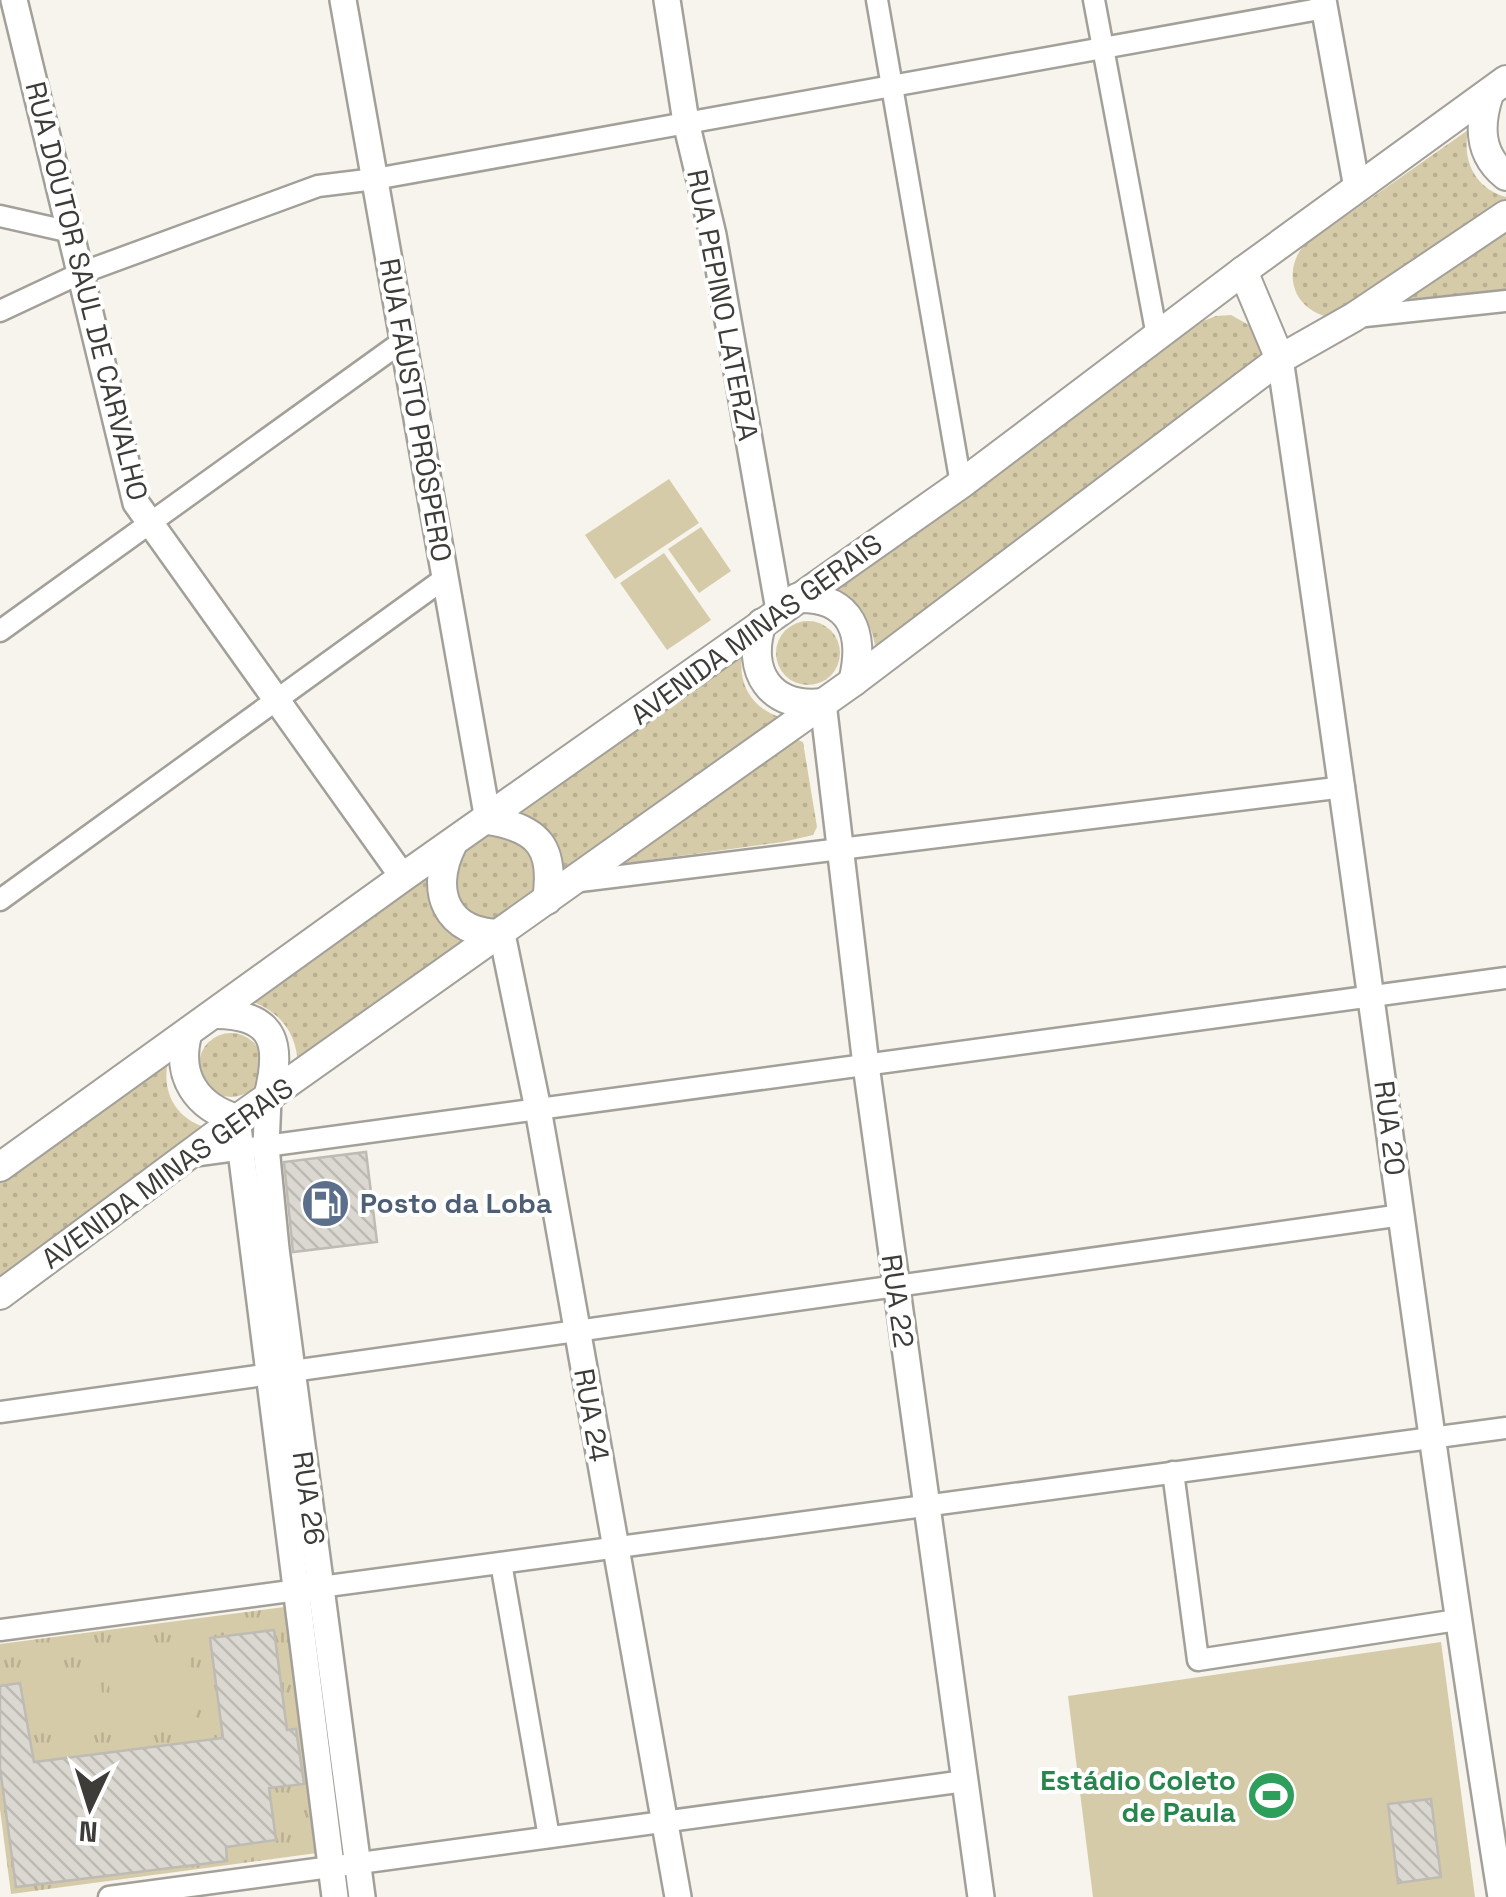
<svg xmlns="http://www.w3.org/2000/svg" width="1506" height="1897" font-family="'Space Grotesk',sans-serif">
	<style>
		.grass { fill: url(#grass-tufts) }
		.park { fill: url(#park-dots) }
		.garden { fill: #d6cba8 }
		.building { fill: url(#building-back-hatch); stroke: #bebbb4; stroke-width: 2.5 }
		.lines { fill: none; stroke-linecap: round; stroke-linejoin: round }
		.minor-casing { stroke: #a2a099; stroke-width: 25 }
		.tertiary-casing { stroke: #a2a099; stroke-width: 30 }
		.secondary-casing { stroke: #a2a099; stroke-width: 32 }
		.minor { stroke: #fff; stroke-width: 20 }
		.tertiary { stroke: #fff; stroke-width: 25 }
		.secondary { stroke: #fff; stroke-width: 28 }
		.labels { text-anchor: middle; stroke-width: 8; stroke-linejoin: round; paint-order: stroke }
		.street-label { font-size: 28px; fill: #3d3c39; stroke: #fff }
		.service-label { font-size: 28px; font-weight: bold; fill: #4e5e75; stroke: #fff; text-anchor: start }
		.leisure-label { font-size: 28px; font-weight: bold; fill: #27864d; stroke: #fff; text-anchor: end }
	</style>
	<defs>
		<pattern id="grass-tufts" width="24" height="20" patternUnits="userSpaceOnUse" patternTransform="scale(2.5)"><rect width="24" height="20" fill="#d6cba8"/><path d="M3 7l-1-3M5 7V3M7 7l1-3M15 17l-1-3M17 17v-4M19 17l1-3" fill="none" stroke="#b9af91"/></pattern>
		<pattern id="park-dots" width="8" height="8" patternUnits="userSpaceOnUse" patternTransform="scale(2.5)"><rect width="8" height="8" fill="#d6cba8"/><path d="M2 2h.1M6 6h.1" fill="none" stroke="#b9af91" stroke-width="1.8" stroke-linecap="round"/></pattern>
		<pattern id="building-back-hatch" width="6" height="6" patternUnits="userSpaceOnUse" patternTransform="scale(2.5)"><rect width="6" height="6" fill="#dad8d0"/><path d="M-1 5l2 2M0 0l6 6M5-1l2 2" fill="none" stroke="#bcbab3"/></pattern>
	</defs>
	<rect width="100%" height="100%" fill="#f6f4ec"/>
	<polygon class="grass" points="284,1607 317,1853 11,1894 0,1809 0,1644"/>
	<g class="park">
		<path d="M1468,130C1462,161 1475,188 1506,197V202L1336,318C1297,315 1280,277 1303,246Z"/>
		<polygon points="1506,228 1506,289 1408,299 1410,297"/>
		<path d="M1231,315L1256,329L1266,355L876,655C874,620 858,604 828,589L1203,321L1216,316Z"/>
		<circle cx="808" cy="653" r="32"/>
		<path d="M743,651C736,684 752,710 785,719L560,880L512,815Z"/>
		<polygon points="795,739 803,742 817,827 813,835 783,842 620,864"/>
		<path d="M505,832L535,847C536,858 542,877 539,887C536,895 529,901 523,905C492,928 480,925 453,900L455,856L487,833Z"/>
		<path d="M437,869L479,938L298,1066C297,1034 281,1012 251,1001Z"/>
		<circle cx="231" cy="1065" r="32"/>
		<path d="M168,1061C161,1094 177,1121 211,1129L0,1281V1181Z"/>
	</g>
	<g class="garden">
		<polygon points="669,479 699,523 615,579 585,535"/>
		<polygon points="701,527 731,571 699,593 668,549"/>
		<polygon points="664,553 711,620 667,650 620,583"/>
		<polygon points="185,1640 196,1723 116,1734 104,1651"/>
		<polygon points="1441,1642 1475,1897 1093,1897 1068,1696"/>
		<polygon points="99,1668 106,1726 37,1734 30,1676"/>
	</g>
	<g class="building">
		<polygon points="366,1152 377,1242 293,1252 284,1162"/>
		<polygon points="274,1630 287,1730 296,1729 304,1784 269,1788 276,1840 226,1847 227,1861 16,1887 0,1768 0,1686 20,1683 34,1762 223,1738 210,1638"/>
		<polygon points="1431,1799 1441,1877 1398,1883 1388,1804"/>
	</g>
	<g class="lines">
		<defs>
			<g id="minor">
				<polyline points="877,0 961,484"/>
				<polyline points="1094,0 1157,336"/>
				<polyline points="0,216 71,232"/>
				<polyline points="0,311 81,273 318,186 375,179 1325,8"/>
				<polyline points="1356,317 1506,301"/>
				<polyline points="0,631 403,341"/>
				<polyline points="572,882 1344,787"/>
				<polyline points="0,900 445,578"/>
				<polyline points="192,1156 1506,978"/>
				<polyline points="0,1412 1402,1215"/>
				<polyline points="1173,1472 1198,1660 1457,1620"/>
				<polyline points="501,1563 549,1837"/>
				<polyline points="0,1630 1506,1428"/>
				<polyline points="109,1897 965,1781"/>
			</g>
			<g id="tertiary">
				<polyline points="14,0 136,503 403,877"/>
				<polyline points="343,0 488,820"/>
				<polyline points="667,0 686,122 713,235 779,610"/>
				<polyline points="1323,0 1357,188"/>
				<path d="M1280,359C1357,872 1420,1386 1501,1897"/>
				<polyline points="823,703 866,1065 981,1897"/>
				<polyline points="502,934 538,1109 678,1897"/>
				<polyline points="268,1098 266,1147 276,1249 362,1897"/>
				<polyline points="237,1119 335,1897"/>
			</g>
			<g id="secondary">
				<path d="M1489,94C1479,124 1478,154 1506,176"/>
				<polyline points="1243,271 1280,359"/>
				<path d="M797,598C853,596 865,635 853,682"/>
				<path d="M762,623C745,672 771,709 823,703"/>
				<path d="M488,820C539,828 555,848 547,900"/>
				<path d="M452,845C429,891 446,934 502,934"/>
				<path d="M217,1014C278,1015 281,1047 268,1098"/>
				<path d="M187,1035C176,1077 197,1107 237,1119"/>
				<polyline points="0,1167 403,877 961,484 1243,271 1506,80"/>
				<polyline points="0,1295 237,1119 853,682 1280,359 1354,317 1506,215"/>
			</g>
		</defs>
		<use href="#minor" class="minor-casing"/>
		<use href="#tertiary" class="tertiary-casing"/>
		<use href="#secondary" class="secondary-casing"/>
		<use href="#minor" class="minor"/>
		<use href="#tertiary" class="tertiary"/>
		<use href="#secondary" class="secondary"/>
	</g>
	<defs>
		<symbol id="fuel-disc" viewBox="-11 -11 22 22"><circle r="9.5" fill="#5c6f8a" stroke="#fff"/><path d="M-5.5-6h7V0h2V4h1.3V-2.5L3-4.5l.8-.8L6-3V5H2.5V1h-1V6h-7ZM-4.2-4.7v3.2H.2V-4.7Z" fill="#fff"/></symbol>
		<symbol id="stadium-disc" viewBox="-11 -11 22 22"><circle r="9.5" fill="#2e9e5b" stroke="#fff"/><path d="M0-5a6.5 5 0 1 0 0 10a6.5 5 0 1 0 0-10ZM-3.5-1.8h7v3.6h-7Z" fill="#fff"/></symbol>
	</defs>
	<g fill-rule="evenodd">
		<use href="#fuel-disc" x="298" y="1176" width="55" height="55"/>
		<use href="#stadium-disc" x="1244" y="1768" width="55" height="55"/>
	</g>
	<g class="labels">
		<g class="street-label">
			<text transform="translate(87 291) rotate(76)" y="10">RUA DOUTOR SAUL DE CARVALHO</text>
			<text transform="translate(723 305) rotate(79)" y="10">RUA PEPINO LATERZA</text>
			<text transform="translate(416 410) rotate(80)" y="10">RUA FAUSTO PRÓSPERO</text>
			<text transform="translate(756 629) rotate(-36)" y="10">AVENIDA MINAS GERAIS</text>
			<text transform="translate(1390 1128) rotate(83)" y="10">RUA 20</text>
			<text transform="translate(167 1173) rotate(-36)" y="10">AVENIDA MINAS GERAIS</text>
			<text transform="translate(898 1301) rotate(82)" y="10">RUA 22</text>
			<text transform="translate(592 1415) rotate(80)" y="10">RUA 24</text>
			<text transform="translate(309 1498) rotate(82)" y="10">RUA 26</text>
		</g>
		<g class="service-label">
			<text x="360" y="1213">Posto da Loba</text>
		</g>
		<g class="leisure-label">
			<text x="1236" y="1790">Estádio Coleto<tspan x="1236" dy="32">de Paula</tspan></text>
		</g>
	</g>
	<g transform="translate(90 1807) rotate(184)" stroke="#ffffff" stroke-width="8" paint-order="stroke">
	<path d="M0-8L18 38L0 25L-18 38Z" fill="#3d3c39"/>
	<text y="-15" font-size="28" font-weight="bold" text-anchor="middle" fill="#3d3c39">N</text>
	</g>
</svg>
